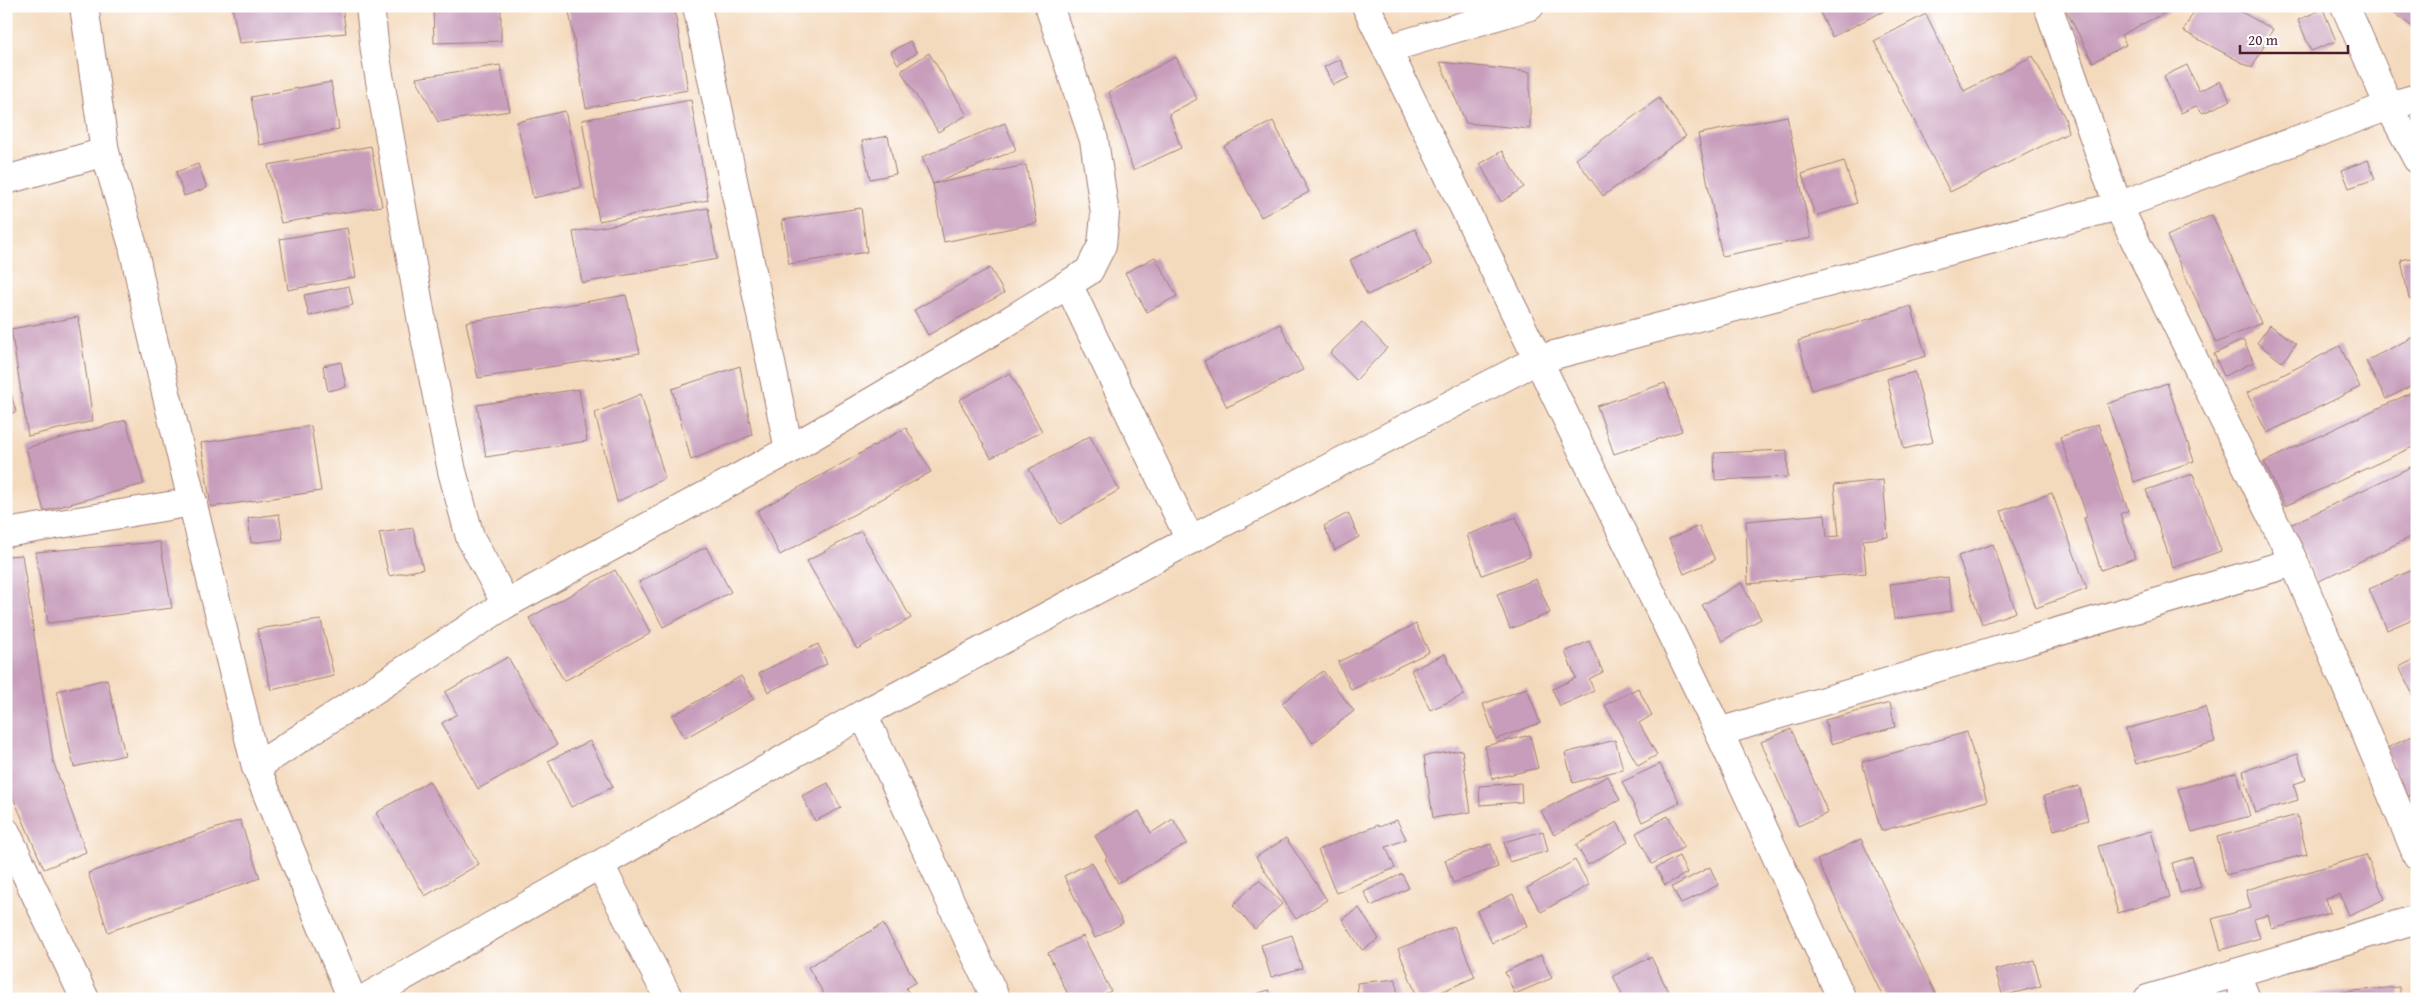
<svg xmlns="http://www.w3.org/2000/svg" width="2423" height="1005" font-family="'Gentium Book Plus',serif">
	<style>
		.building { fill: #c79dbb }
		.lines { fill: none; stroke-linecap: round; stroke-linejoin: round }
		.minor-casing { stroke: #9f7c74; stroke-width: 30 }
		.minor { stroke: #fff; stroke-width: 28 }
	</style>
	<rect width="100%" height="100%" fill="#fff"/>
	<filter id="ink" filterUnits="userSpaceOnUse"><feTurbulence type="fractalNoise" baseFrequency=".02" numOctaves="2"/><feDisplacementMap in="SourceGraphic" scale="10" xChannelSelector="R" yChannelSelector="G"/><feConvolveMatrix kernelMatrix="1 2 1 2 8 2 1 2 1" color-interpolation-filters="sRGB"/></filter>
	<filter id="wash" filterUnits="userSpaceOnUse"><feTurbulence type="fractalNoise" baseFrequency=".0096" numOctaves="4" result="noise"/><feDisplacementMap in="SourceGraphic" scale="20" xChannelSelector="R" yChannelSelector="G"/><feGaussianBlur stdDeviation="1.12" result="paint"/><feColorMatrix in="noise" values="0 0 0 0 0 0 0 0 0 0 0 0 0 0 0 0 0 1.4 0 .05"/><feComposite in="paint" operator="in"/></filter>
	<g filter="url(#wash)">
		<rect width="100%" height="100%" fill="#f4dabd"/>
		<g id="blocks">
			<g class="building">
				<polygon points="232,6 342,6 346,33 239,43"/>
				<polygon points="433,6 501,6 501,41 434,43"/>
				<polygon points="568,6 674,6 688,90 586,108"/>
				<polygon points="1817,6 1882,6 1884,11 1832,37"/>
				<polygon points="2068,6 2178,6 2121,35 2126,45 2093,62 2065,8"/>
				<polygon points="2197,6 2230,6 2273,29 2252,68 2183,31"/>
				<polygon points="2384,6 2417,6 2417,30"/>
				<polygon points="2323,9 2336,41 2311,51 2298,20"/>
				<polygon points="1926,14 1964,91 2033,56 2065,118 2068,133 1950,192 1874,41"/>
				<polygon points="910,41 917,53 898,64 891,52"/>
				<polygon points="929,53 967,115 938,132 901,71"/>
				<polygon points="1176,57 1197,99 1169,114 1181,148 1133,170 1109,92"/>
				<polygon points="1340,59 1349,78 1333,85 1324,67"/>
				<polygon points="1440,62 1530,72 1530,129 1466,123"/>
				<polygon points="500,65 510,111 438,122 416,78"/>
				<polygon points="2187,65 2199,91 2220,81 2230,101 2203,113 2196,106 2181,113 2164,76"/>
				<polygon points="331,82 339,129 259,145 251,97"/>
				<polygon points="1659,98 1686,136 1603,196 1576,159"/>
				<polygon points="691,100 708,200 599,221 582,120"/>
				<polygon points="565,111 582,187 533,198 517,122"/>
				<polygon points="1787,116 1811,238 1722,256 1698,134"/>
				<polygon points="1273,121 1309,192 1261,217 1224,146"/>
				<polygon points="1005,123 1016,150 933,184 922,157"/>
				<polygon points="888,136 896,174 870,179 862,141"/>
				<polygon points="371,146 382,206 281,223 268,165"/>
				<polygon points="1502,151 1524,187 1501,202 1480,164"/>
				<polygon points="2368,160 2375,179 2349,188 2342,170"/>
				<polygon points="1844,161 1857,203 1815,216 1802,174"/>
				<polygon points="198,164 207,188 184,196 176,172"/>
				<polygon points="1026,165 1037,223 944,242 933,184"/>
				<polygon points="708,208 717,259 582,283 573,232"/>
				<polygon points="861,208 867,252 789,264 782,220"/>
				<polygon points="2212,215 2261,323 2216,343 2167,236"/>
				<polygon points="347,228 356,277 288,290 280,239"/>
				<polygon points="1415,229 1432,265 1367,295 1350,260"/>
				<polygon points="1155,257 1177,296 1147,312 1125,273"/>
				<polygon points="2417,257 2417,297 2409,299 2401,260"/>
				<polygon points="990,268 1004,293 928,335 914,310"/>
				<polygon points="349,286 353,305 309,316 304,295"/>
				<polygon points="626,295 640,353 478,378 466,322"/>
				<polygon points="1911,306 1926,356 1812,390 1798,341"/>
				<polygon points="78,317 93,421 28,436 11,329"/>
				<polygon points="1362,322 1387,348 1356,380 1330,353"/>
				<polygon points="1280,324 1303,370 1227,407 1204,361"/>
				<polygon points="2270,325 2296,344 2282,362 2257,343"/>
				<polygon points="2417,335 2417,383 2386,399 2366,361"/>
				<polygon points="2243,340 2254,362 2224,376 2214,354"/>
				<polygon points="2340,346 2360,387 2267,433 2247,393"/>
				<polygon points="341,362 346,387 328,391 323,366"/>
				<polygon points="740,366 752,435 691,460 672,389"/>
				<polygon points="1915,372 1933,442 1904,449 1887,379"/>
				<polygon points="1010,373 1042,431 991,458 959,400"/>
				<polygon points="6,375 16,412 6,415"/>
				<polygon points="1665,383 1682,431 1614,454 1597,406"/>
				<polygon points="2167,383 2194,461 2134,482 2107,404"/>
				<polygon points="579,389 587,441 486,457 477,405"/>
				<polygon points="2417,390 2417,445 2285,506 2264,462"/>
				<polygon points="641,394 665,478 617,502 595,413"/>
				<polygon points="126,420 144,484 44,511 26,448"/>
				<polygon points="2098,424 2128,511 2120,514 2135,558 2101,570 2084,518 2087,517 2060,437"/>
				<polygon points="311,426 321,491 211,507 201,443"/>
				<polygon points="906,428 931,472 780,555 757,511"/>
				<polygon points="1090,436 1119,490 1060,524 1029,469"/>
				<polygon points="1787,450 1788,477 1715,480 1714,453"/>
				<polygon points="2417,464 2417,534 2317,582 2290,525"/>
				<polygon points="2193,474 2221,551 2173,568 2146,490"/>
				<polygon points="1883,480 1888,537 1863,540 1866,573 1748,584 1746,521 1825,514 1827,537 1839,536 1834,485"/>
				<polygon points="2052,493 2087,589 2036,608 2001,511"/>
				<polygon points="1348,513 1359,537 1335,550 1324,526"/>
				<polygon points="279,514 283,539 251,543 248,518"/>
				<polygon points="1516,517 1530,557 1482,575 1467,535"/>
				<polygon points="1699,526 1715,560 1684,574 1669,539"/>
				<polygon points="413,528 423,569 389,576 379,533"/>
				<polygon points="861,531 911,618 857,649 807,561"/>
				<polygon points="160,542 172,608 48,623 35,552"/>
				<polygon points="1993,544 2016,612 1982,624 1958,556"/>
				<polygon points="706,547 731,592 663,627 639,582"/>
				<polygon points="22,555 53,761 86,852 44,869 6,781 6,556"/>
				<polygon points="2417,568 2417,617 2387,630 2369,589"/>
				<polygon points="615,570 651,633 564,681 529,618"/>
				<polygon points="1948,577 1952,611 1894,619 1890,584"/>
				<polygon points="1536,579 1550,613 1510,629 1497,594"/>
				<polygon points="1741,583 1761,619 1722,641 1702,605"/>
				<polygon points="321,620 334,676 271,690 257,629"/>
				<polygon points="1416,624 1429,652 1351,690 1338,662"/>
				<polygon points="1589,641 1603,672 1589,679 1594,691 1560,706 1552,689 1576,678 1565,652"/>
				<polygon points="818,644 827,664 768,692 759,673"/>
				<polygon points="1445,654 1464,695 1430,710 1411,670"/>
				<polygon points="508,657 557,745 478,789 442,723 457,714 445,692"/>
				<polygon points="2417,658 2417,703 2399,667"/>
				<polygon points="1323,671 1354,711 1313,743 1282,703"/>
				<polygon points="741,676 754,699 685,738 672,716"/>
				<polygon points="107,679 125,755 74,767 57,691"/>
				<polygon points="1527,688 1540,723 1496,739 1483,704"/>
				<polygon points="1638,688 1652,715 1639,723 1657,755 1638,766 1605,705"/>
				<polygon points="1890,703 1895,727 1831,744 1825,720"/>
				<polygon points="2205,707 2215,742 2136,764 2126,729"/>
				<polygon points="1791,729 1828,813 1798,826 1761,742"/>
				<polygon points="1967,732 1987,801 1881,831 1862,762"/>
				<polygon points="2417,734 2417,792 2407,797 2385,749"/>
				<polygon points="1530,735 1538,768 1492,779 1485,746"/>
				<polygon points="1615,740 1623,769 1573,783 1565,753"/>
				<polygon points="590,741 613,787 571,807 548,761"/>
				<polygon points="1462,750 1471,812 1433,818 1424,756"/>
				<polygon points="2298,754 2306,780 2294,784 2298,800 2255,813 2243,771"/>
				<polygon points="1660,764 1680,803 1642,822 1622,782"/>
				<polygon points="2237,772 2250,816 2192,832 2178,789"/>
				<polygon points="1608,776 1620,800 1554,835 1541,811"/>
				<polygon points="429,781 479,864 425,896 376,813"/>
				<polygon points="828,783 841,808 815,821 802,796"/>
				<polygon points="1521,783 1522,802 1480,805 1479,786"/>
				<polygon points="2079,786 2088,820 2054,830 2044,796"/>
				<polygon points="1139,811 1151,833 1173,819 1187,843 1118,883 1105,859 1107,857 1095,836"/>
				<polygon points="2297,815 2307,854 2226,875 2217,837"/>
				<polygon points="1668,816 1684,847 1652,864 1636,833"/>
				<polygon points="240,820 260,878 108,932 88,873"/>
				<polygon points="1397,820 1406,839 1386,847 1395,868 1336,893 1318,850 1378,825 1379,827"/>
				<polygon points="1617,822 1628,842 1588,865 1576,845"/>
				<polygon points="1543,831 1548,851 1509,862 1504,842"/>
				<polygon points="2151,831 2170,897 2118,913 2098,846"/>
				<polygon points="1286,838 1327,900 1296,919 1256,857"/>
				<polygon points="1861,839 1938,999 1884,999 1817,860"/>
				<polygon points="1491,844 1498,867 1453,883 1445,860"/>
				<polygon points="2366,855 2385,899 2349,915 2340,894 2326,898 2330,913 2272,929 2268,915 2254,919 2260,938 2221,950 2212,919 2251,908 2246,890"/>
				<polygon points="1679,856 1687,873 1665,885 1656,868"/>
				<polygon points="2192,857 2201,887 2180,893 2172,863"/>
				<polygon points="1575,860 1589,885 1541,912 1527,888"/>
				<polygon points="1092,862 1123,923 1095,938 1064,876"/>
				<polygon points="1710,867 1718,885 1681,904 1672,887"/>
				<polygon points="1402,874 1409,888 1371,906 1364,892"/>
				<polygon points="1259,880 1282,904 1255,929 1233,905"/>
				<polygon points="1513,894 1527,926 1492,943 1477,911"/>
				<polygon points="1359,908 1379,939 1362,950 1342,919"/>
				<polygon points="883,924 916,982 906,988 912,999 827,999 808,967"/>
				<polygon points="1454,926 1475,977 1425,999 1418,999 1398,949"/>
				<polygon points="1292,935 1302,968 1271,977 1261,945"/>
				<polygon points="1083,936 1111,991 1095,999 1070,999 1048,953"/>
				<polygon points="1541,955 1552,978 1515,994 1505,972"/>
				<polygon points="1651,957 1670,995 1663,999 1624,999 1613,976"/>
				<polygon points="2034,960 2041,986 2003,996 1995,970"/>
				<polygon points="1396,979 1398,999 1358,999 1357,983"/>
				<polygon points="2399,987 2400,999 2305,999 2305,995"/>
				<polygon points="1269,990 1271,999 1242,999 1242,998"/>
			</g>
		</g>
	</g>
	<g filter="url(#ink)">
		<use href="#blocks" fill-opacity="0" stroke="#9f7c74" stroke-width="1"/>
		<g class="lines">
			<defs>
				<g id="minor">
					<polyline points="84,6 105,152 133,246 150,326 256,767 352,999"/>
					<polyline points="370,6 375,52 422,322 452,471 470,537 506,604"/>
					<polyline points="697,6 789,450"/>
					<polyline points="1366,6 1719,732 1842,999"/>
					<polyline points="2048,6 2118,206 2294,562 2417,855"/>
					<polyline points="2345,6 2389,106 2417,159"/>
					<polyline points="1387,49 1530,6"/>
					<polyline points="6,180 105,152"/>
					<polyline points="1068,284 1190,540"/>
					<polyline points="6,533 193,502"/>
					<polyline points="863,714 996,999"/>
					<polyline points="1719,732 2294,562"/>
					<polyline points="256,767 506,604 789,450 1001,326 1089,271 1102,245 1105,214 1094,140 1049,6"/>
					<polyline points="6,832 85,999"/>
					<polyline points="600,865 669,999"/>
					<polyline points="2236,973 2246,999"/>
					<polyline points="364,999 863,714 1190,540 1539,359 2118,206 2389,106 2417,98"/>
					<polyline points="2148,999 2417,919"/>
				</g>
			</defs>
			<use href="#minor" class="minor-casing"/>
			<use href="#minor" class="minor"/>
		</g>
	</g>
	<rect width="2423" height="1005" fill="none" stroke="#fff" stroke-width="25"/>
	<path d="M2240 45v8h108v-8" fill="none" stroke="#4a1f2b" stroke-width="2.5"/>
	<text x="2248" y="45" font-size="15" fill="#4a1f2b" stroke="#ffffff" stroke-width="4" paint-order="stroke">20 m</text>
</svg>
